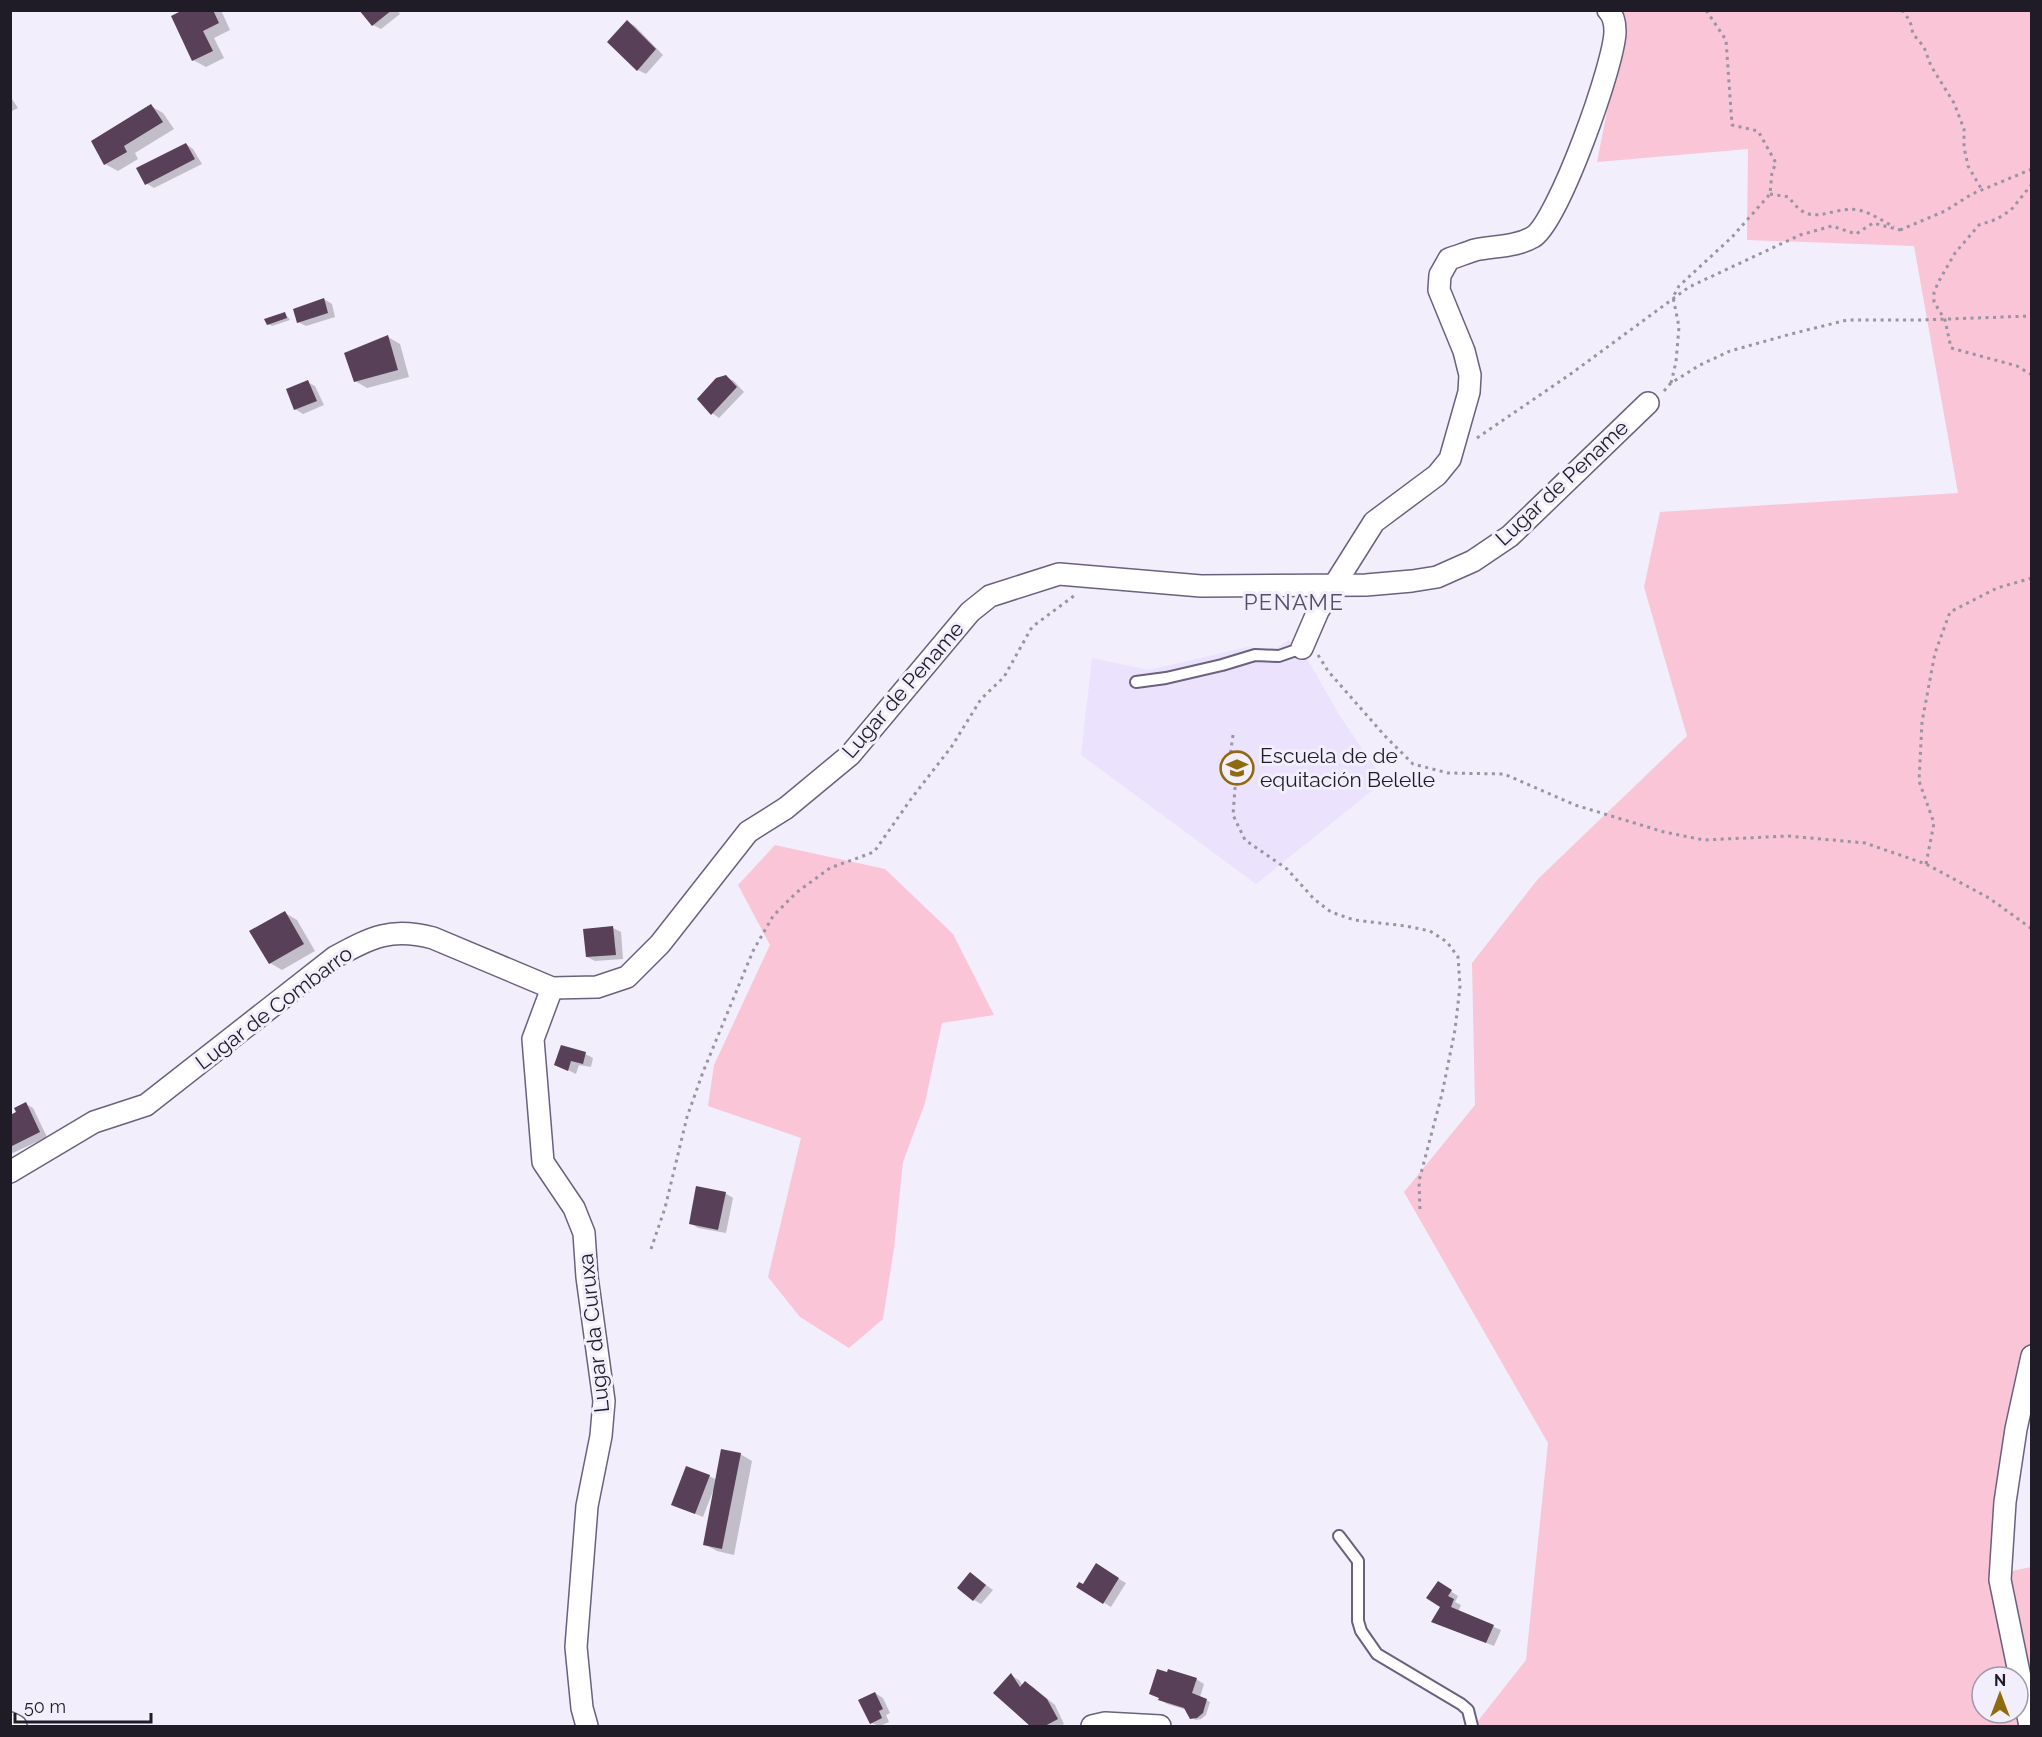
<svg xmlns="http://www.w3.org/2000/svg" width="2042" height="1737" font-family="Raleway,sans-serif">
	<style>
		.built { fill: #ebe3fd }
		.green { fill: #f9c5d7; fill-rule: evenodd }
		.shadow { fill: #0003 }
		.building { fill: #584058 }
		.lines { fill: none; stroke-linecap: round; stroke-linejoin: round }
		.service-casing { stroke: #6a617f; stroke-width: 14 }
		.minor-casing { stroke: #6a617f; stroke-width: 24 }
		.path { stroke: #9894a1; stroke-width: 3; stroke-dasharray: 3 4.5; stroke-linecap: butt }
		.service { stroke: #fff; stroke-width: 10 }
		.minor { stroke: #fff; stroke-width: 21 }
		.labels { text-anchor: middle; stroke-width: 6; stroke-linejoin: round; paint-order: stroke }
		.street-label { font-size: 21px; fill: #1f1c28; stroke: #f2eefc }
		.poi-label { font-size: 21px; fill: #1f1c28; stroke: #f2eefc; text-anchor: start }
		.neighbourhood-label { font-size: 22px; letter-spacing: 1.5px; fill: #564d6a; stroke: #f2eefc }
	</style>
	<rect width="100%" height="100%" fill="#f2eefc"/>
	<polygon class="built" points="1289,640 1305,655 1340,716 1384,781 1256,884 1081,755 1092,658 1149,670 1247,647 1274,650"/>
	<g class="green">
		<path d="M1618,11H2031L2032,1396L2019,1443L2012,1571L2031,1567V1726H1772L1771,1725L1767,1726H1474L1526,1660L1548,1443L1404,1192L1475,1105L1472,963L1538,879L1687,736L1644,587L1660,512L1958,493L1914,246L1747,240L1748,149L1597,162L1625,19ZM1982,1677H2018V1713H1982Z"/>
		<polygon points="775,845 885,869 953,934 994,1015 942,1023 925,1103 903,1162 894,1248 883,1319 849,1348 800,1317 768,1277 801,1138 708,1106 714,1065 770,945 738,885"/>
	</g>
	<g class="shadow">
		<polygon points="185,10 221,10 230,30 214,38 224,58 206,67 193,60"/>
		<polygon points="361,10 397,10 400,14 381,29 373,25"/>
		<polygon points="628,22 635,26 663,55 646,74 638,70"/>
		<polygon points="10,96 18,108 10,112"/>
		<polygon points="151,106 163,113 174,129 135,153 138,159 118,171 105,164 93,142"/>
		<polygon points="186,144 193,149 202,164 154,188 146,183"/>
		<polygon points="324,299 332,304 335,317 306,326 298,322"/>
		<polygon points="285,313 290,320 272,326 268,324"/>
		<polygon points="388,337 400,344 409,377 367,388 355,381"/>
		<polygon points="726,377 734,381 744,392 719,418 712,413"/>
		<polygon points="307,382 315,386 324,405 303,414 295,409"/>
		<polygon points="285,913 297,920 315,951 282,970 270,963"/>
		<polygon points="613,928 621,932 623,959 595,961 587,957"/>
		<polygon points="585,1054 593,1058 591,1067 579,1065 576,1074 555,1064"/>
		<polygon points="26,1104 33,1108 47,1137 13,1153 10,1152 10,1117"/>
		<polygon points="725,1193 733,1198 726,1233 698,1228 690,1223"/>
		<polygon points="740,1454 752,1461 734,1555 717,1551 704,1544 715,1491 713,1491 703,1517 672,1504 709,1476 717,1480"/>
		<polygon points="1096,1566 1126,1583 1111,1607 1078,1587 1084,1586"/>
		<polygon points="971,1574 993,1590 981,1604 974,1600"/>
		<polygon points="1438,1583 1458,1596 1455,1602 1461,1605 1458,1612 1501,1630 1494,1646 1433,1622 1442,1607"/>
		<polygon points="1168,1674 1196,1679 1204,1684 1200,1697 1210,1702 1206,1715 1201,1719 1195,1720 1187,1710 1167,1704 1151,1693"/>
		<polygon points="1011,1675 1019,1680 1023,1686 1025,1683 1033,1687 1055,1705 1064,1724 1060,1726 1032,1726 995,1693"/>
		<polygon points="875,1693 883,1698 890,1713 886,1715 889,1722 880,1726 871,1723"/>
	</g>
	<g class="building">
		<polygon points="183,10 213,10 219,23 203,31 213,51 192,61 171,16"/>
		<polygon points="359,10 392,10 372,26"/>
		<polygon points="627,20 656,49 637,71 607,42"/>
		<polygon points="151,104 163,122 124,146 127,152 104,165 91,141"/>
		<polygon points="186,143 195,159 145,185 136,168"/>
		<polygon points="324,298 328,313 297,323 293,309"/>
		<polygon points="285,312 287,318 267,325 264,319"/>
		<polygon points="388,335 398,370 354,382 344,353"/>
		<polygon points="726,375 737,387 711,415 697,399 716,378"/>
		<polygon points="308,380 317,401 294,410 286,389"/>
		<polygon points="285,911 304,944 269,964 249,931"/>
		<polygon points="613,926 616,955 586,957 583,929"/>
		<polygon points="561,1045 586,1052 583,1064 571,1061 568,1071 554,1065"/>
		<polygon points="26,1102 40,1132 10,1147 10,1115 16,1112 14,1108"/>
		<polygon points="696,1186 726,1192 718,1230 689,1224"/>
		<polygon points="721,1449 741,1453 722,1549 703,1545"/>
		<polygon points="686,1466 710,1475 695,1514 671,1505"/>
		<polygon points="1096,1563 1119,1578 1103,1604 1076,1587 1079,1582 1083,1584"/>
		<polygon points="970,1572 986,1585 973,1601 957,1588"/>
		<polygon points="1438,1581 1452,1590 1448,1596 1454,1599 1451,1607 1494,1625 1486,1643 1431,1622 1440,1607 1426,1598"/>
		<polygon points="1157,1669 1167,1672 1168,1669 1197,1678 1192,1693 1207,1699 1203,1713 1197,1718 1190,1719 1184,1708 1158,1700 1159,1698 1149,1694"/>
		<polygon points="1011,1673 1020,1687 1025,1681 1047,1699 1058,1719 1045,1726 1030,1726 993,1693"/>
		<polygon points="875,1692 883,1709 879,1711 882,1718 870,1724 858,1700"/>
	</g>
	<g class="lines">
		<defs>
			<g id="service">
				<polyline points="1136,682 1166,678 1222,665 1255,655 1279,656 1302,648"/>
				<polyline points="1339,1536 1358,1561 1358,1621 1361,1631 1377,1654 1461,1704 1468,1710 1472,1726"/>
			</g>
			<g id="minor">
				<path d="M1302,648L1318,611L1374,522L1437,475L1450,459L1469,392L1470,375L1464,351L1439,290L1440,275L1449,259C1458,256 1466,253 1475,250C1493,246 1516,247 1533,237C1558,222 1615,63 1615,31C1615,23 1614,16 1608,10"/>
				<polyline points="552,988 533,1039 543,1162 574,1208 584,1233 587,1277 604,1401 601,1436 587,1506 576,1647 582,1708 587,1726"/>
				<path d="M10,1172L94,1122L146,1105L335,957C372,937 391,927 433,938L552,988L597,987L627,977L660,944L748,832L786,808L850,755L970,612L990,596L1059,574L1201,586L1366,585L1412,581L1437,577L1473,561L1510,536L1648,403"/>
				<polyline points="10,1723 16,1726"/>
				<polyline points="1092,1726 1105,1723 1160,1726"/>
				<polyline points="2030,1726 2000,1580 2005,1502 2016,1429 2032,1356"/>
			</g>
		</defs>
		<use href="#service" class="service-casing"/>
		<use href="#minor" class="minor-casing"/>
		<g class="path">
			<polyline points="1902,10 1910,21 1913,34 1924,47 1931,66 1954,103 1964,129 1964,147 1968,166 1982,190"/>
			<polyline points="2032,184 2011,210 1997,219 1979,225 1955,253 1939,281 1934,292 1934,302 1945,320 1951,348 2017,366 2032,375"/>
			<path d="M1770,194L1789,197C1811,231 1830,205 1859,210C1871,213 1883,221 1894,227"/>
			<polyline points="1900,230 1945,211 1972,194 2032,169"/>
			<polyline points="1671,383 1676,362 1679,327 1673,297 1679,286 1732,237 1770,194 1772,172 1776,163 1758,131 1732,125 1726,40 1706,10"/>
			<polyline points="1664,391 1671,383 1700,365 1730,351 1791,334 1847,320 1920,320 2032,316"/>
			<polyline points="1477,438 1572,373 1689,287 1800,235 1832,226 1856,234 1873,223 1900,230"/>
			<polyline points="1318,655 1328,671 1385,736 1413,764 1448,773 1504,774 1575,805 1664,832 1704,840 1788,836 1865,843 1926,864 1989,898 2032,929"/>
			<polyline points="1233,735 1230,757 1235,788 1233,815 1245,840 1287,869 1314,899 1331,912 1354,920 1406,926 1430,931 1447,942 1458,957 1460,986 1455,1030 1442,1094 1419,1181 1420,1210"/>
			<polyline points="1926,864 1934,823 1919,781 1922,722 1935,653 1950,612 1997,588 2032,578"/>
			<polyline points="651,1249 665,1208 687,1117 703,1072 753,951 773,916 797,892 830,868 874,852 911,799 952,746 981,699 1004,677 1032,627 1075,595"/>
		</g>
		<use href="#service" class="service"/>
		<use href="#minor" class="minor"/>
	</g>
	<defs>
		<symbol id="school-ring" viewBox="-11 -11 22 22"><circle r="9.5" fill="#f2eefc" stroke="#906a0f" stroke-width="1.5"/><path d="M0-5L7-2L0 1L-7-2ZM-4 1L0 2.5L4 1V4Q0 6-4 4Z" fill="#906a0f"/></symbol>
	</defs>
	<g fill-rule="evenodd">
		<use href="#school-ring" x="1218" y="749" width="38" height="38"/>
	</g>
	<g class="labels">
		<g class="street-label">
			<text transform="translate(1562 483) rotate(-43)" y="7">Lugar de Pename</text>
			<text transform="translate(903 690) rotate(-49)" y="7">Lugar de Pename</text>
			<text transform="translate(274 1008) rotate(-37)" y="7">Lugar de Combarro</text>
			<text transform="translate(594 1333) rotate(-96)" y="7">Lugar da Curuxa</text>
		</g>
		<g class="poi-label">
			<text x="1260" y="763">Escuela de de<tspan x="1260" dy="24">equitación Belelle</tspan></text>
		</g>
		<g class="neighbourhood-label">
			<text x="1294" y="610">PENAME</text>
		</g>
	</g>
	<rect width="2042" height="1737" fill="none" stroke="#1f1c28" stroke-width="24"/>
	<g transform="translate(2000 1695)"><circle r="28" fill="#f2eefc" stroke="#9e9aa7" stroke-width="1.5"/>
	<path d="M0-4.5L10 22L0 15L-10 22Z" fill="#906a0f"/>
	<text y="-9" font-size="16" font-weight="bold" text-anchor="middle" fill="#1f1c28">N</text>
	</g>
	<path d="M15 1713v9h136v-9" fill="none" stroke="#1f1c28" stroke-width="3"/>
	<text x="24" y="1713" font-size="18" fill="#1f1c28" stroke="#f2eefc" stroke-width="4.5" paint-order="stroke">50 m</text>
</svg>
